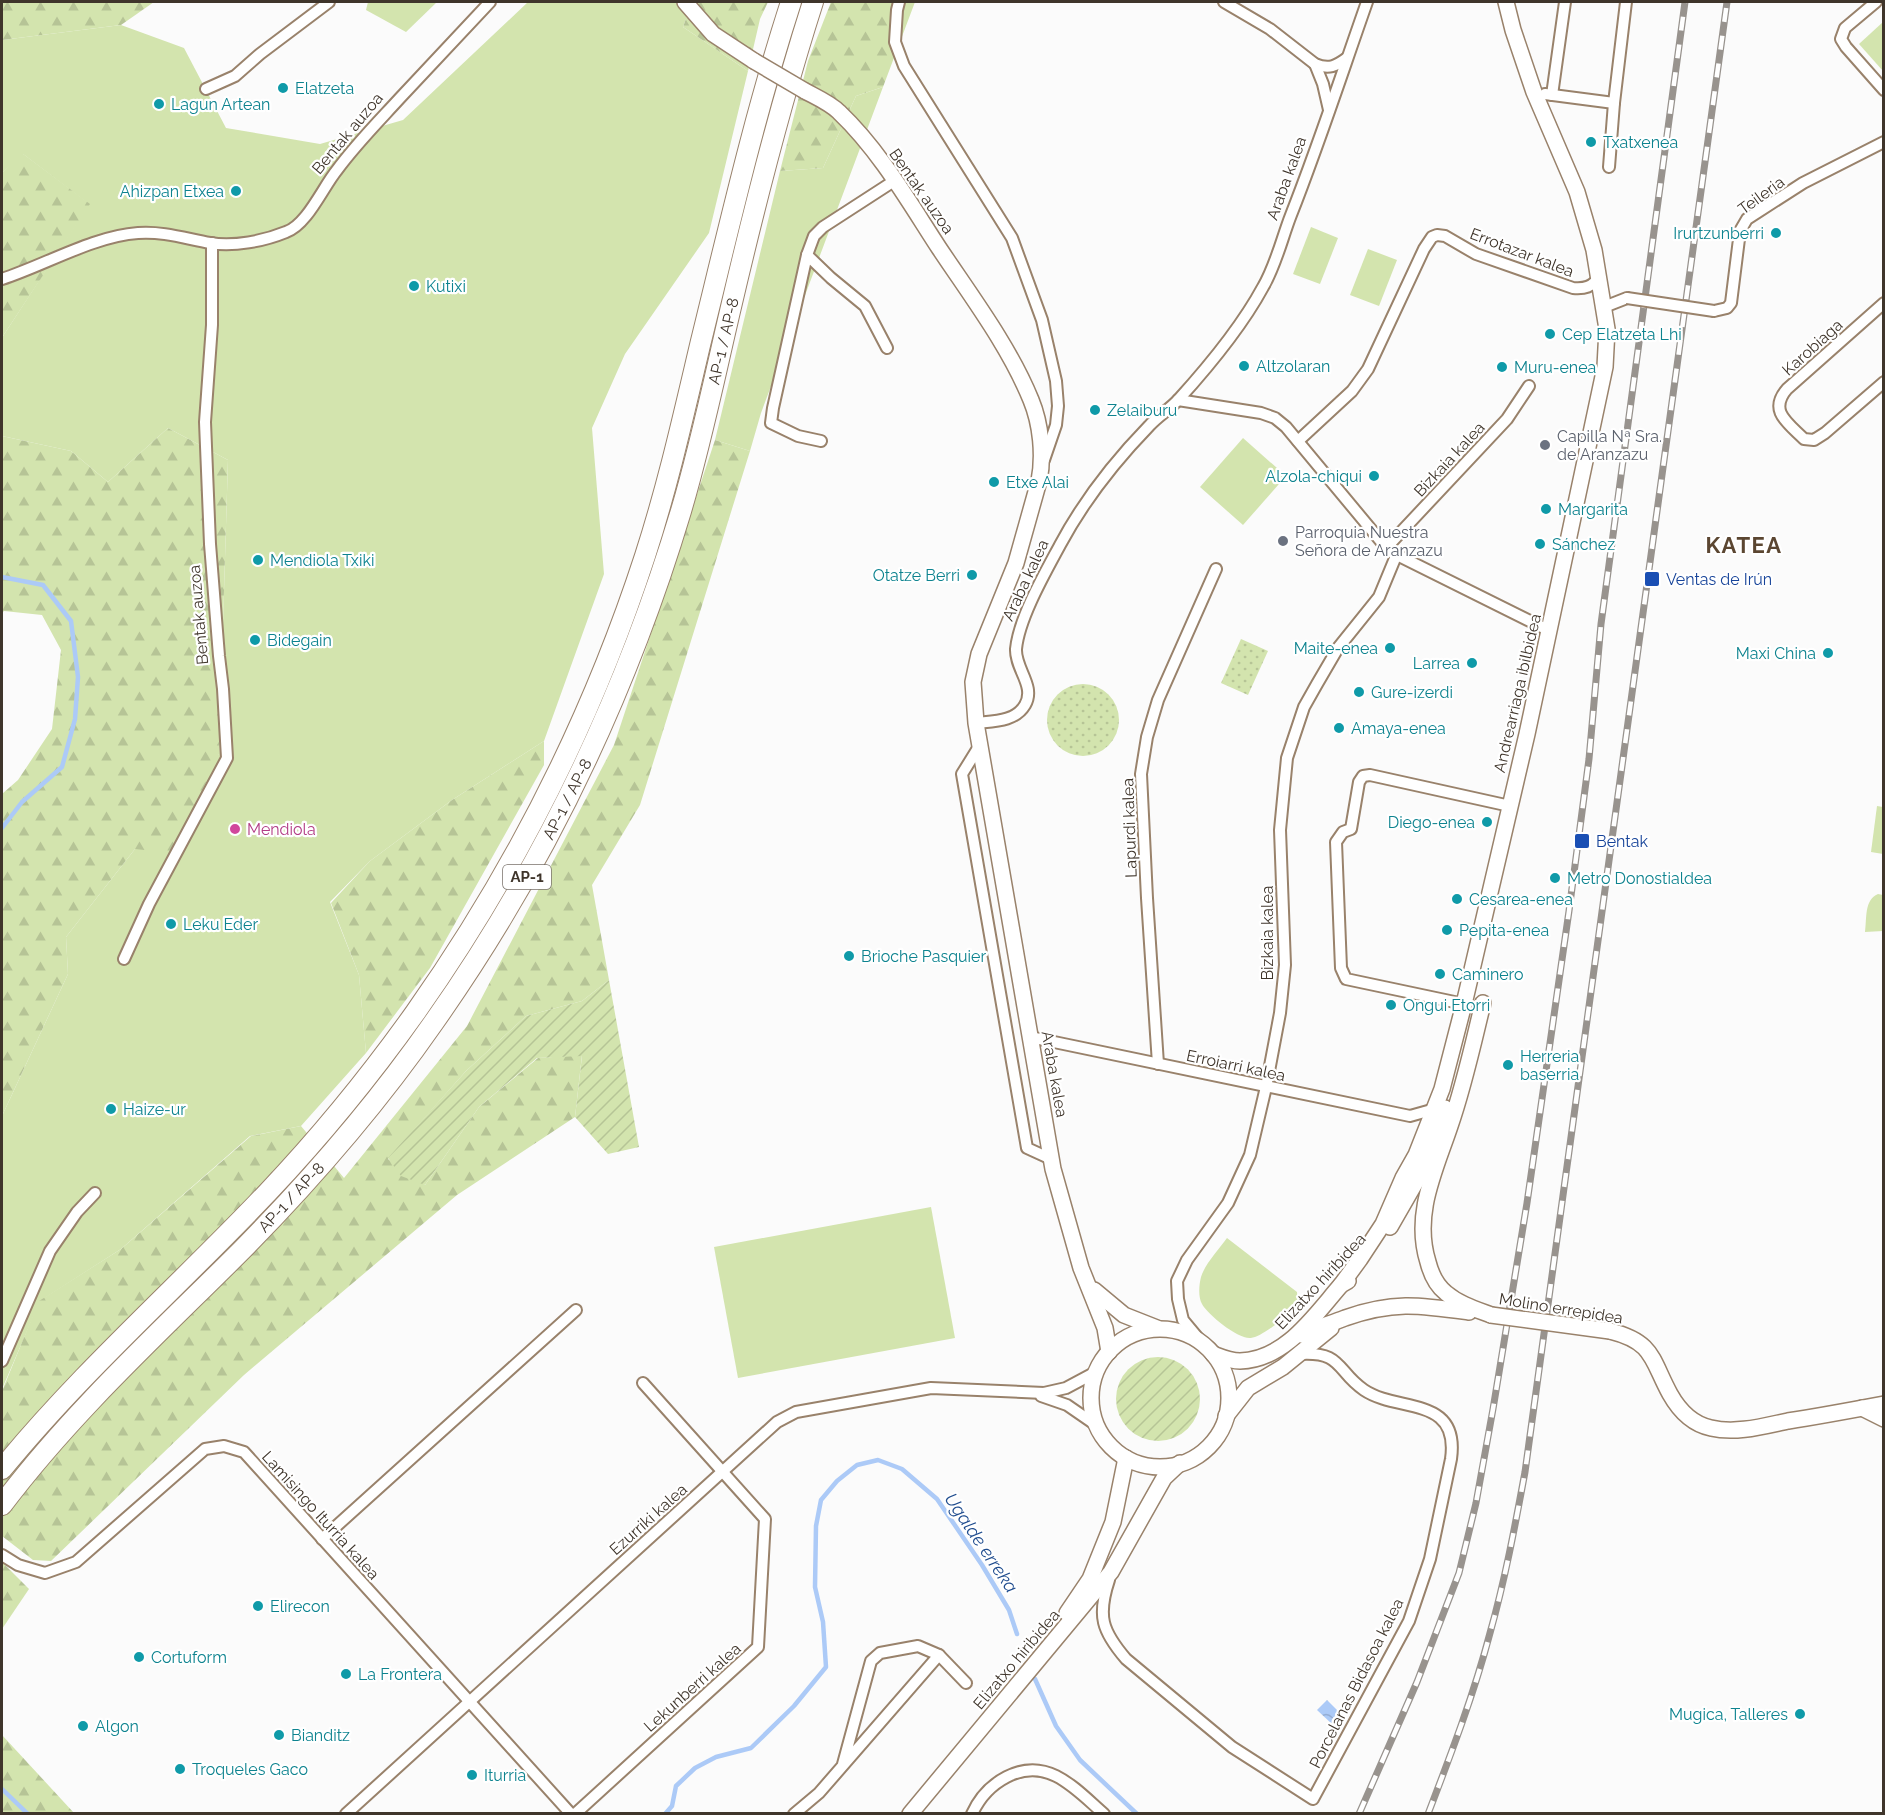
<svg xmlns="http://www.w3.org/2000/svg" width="1885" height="1815" font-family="Raleway,sans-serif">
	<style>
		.grass { fill: #d3e4ae }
		.forest { fill: url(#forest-firs) }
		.park { fill: url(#park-dots) }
		.garden { fill: url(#garden-furrows) }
		.water { fill: url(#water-waves) }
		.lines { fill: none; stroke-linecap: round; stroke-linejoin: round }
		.stream { stroke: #accaf7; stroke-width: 4.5 }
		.street-casing { stroke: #99826b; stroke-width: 14 }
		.secondary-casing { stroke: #99826b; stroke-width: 18 }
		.highway-casing { stroke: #99826b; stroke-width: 22 }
		.street { stroke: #fff; stroke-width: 10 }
		.secondary { stroke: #fff; stroke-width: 15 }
		.highway { stroke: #fff; stroke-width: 20 }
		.rail-casing { stroke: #98938e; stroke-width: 7 }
		.rail { stroke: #fff; stroke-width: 4.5; stroke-dasharray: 14; stroke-linecap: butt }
		.street-bridge-casing { stroke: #99826b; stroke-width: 14; stroke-linecap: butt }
		.secondary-bridge-casing { stroke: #99826b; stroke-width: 18; stroke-linecap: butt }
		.street-bridge { stroke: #fff; stroke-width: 10 }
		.secondary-bridge { stroke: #fff; stroke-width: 15 }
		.culture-dot { fill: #0f9aa8; stroke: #fff; stroke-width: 2 }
		.worship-dot { fill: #6b7280; stroke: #fff; stroke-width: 2 }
		.transit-dot { fill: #1a4fb4; stroke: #fff; stroke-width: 2 }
		.hotel-dot { fill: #d1479c; stroke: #fff; stroke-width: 2 }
		.labels { text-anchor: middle; stroke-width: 4.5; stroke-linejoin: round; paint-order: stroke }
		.shield { fill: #fff; stroke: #79726b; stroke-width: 1.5 }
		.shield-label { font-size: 15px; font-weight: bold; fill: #3f352b }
		.culture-label { font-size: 16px; fill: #0d838f; stroke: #fff; text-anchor: start }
		.street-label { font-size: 16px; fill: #3f352b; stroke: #fff }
		.worship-label { font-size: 16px; fill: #5b616d; stroke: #fff; text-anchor: start }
		.transit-label { font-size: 16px; fill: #164399; stroke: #fff; text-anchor: start }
		.hotel-label { font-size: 16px; fill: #b23c85; stroke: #fff; text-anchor: start }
		.water-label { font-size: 18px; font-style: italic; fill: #1f4c8e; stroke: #fff }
		.district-label { font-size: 22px; font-weight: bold; letter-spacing: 1.5px; fill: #5b4631; stroke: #fff }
	</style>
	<defs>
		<pattern id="forest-firs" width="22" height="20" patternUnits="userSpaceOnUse" patternTransform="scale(1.5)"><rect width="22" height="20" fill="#d3e4ae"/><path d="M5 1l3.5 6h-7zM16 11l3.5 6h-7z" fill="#b6c496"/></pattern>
		<pattern id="park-dots" width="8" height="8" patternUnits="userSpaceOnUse" patternTransform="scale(1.5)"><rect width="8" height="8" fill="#d3e4ae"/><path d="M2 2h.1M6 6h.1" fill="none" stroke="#b6c496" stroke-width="1.8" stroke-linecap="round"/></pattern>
		<pattern id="garden-furrows" width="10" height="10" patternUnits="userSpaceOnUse" patternTransform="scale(1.5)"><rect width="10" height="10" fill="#d3e4ae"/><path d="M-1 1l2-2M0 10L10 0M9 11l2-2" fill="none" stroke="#b6c496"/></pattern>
		<pattern id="water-waves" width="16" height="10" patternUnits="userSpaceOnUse" patternTransform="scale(1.5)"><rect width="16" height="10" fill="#accaf7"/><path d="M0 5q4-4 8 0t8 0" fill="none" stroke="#95aed4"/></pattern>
	</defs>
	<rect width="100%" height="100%" fill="#fbfbfb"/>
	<g class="grass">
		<polygon points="368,2 437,2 406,32 366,10"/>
		<polygon points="528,2 692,2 683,27 748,71 709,233 625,354 592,428 604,574 544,741 452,800 370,861 330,902 359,975 366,1053 301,1126 250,1136 121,1249 40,1301 2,1389 2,1116 68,974 66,937 135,849 219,754 228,460 168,428 108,482 71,451 2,436 3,336 89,204 23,154 2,173 2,40 121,25 184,48 226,128 320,144 403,120"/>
		<polygon points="1883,22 1883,71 1859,44"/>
		<polygon points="883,87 761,413 750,451 715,440 780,171 823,168 856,96"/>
		<polygon points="1311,227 1338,238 1320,284 1293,274"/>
		<polygon points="1368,249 1397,260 1379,306 1350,295"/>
		<polygon points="1243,438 1286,476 1243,525 1200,487"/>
		<polygon points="1877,806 1883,807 1883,854 1871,852"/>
		<path d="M1878,894L1883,895V931L1865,932C1867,918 1864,900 1878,894Z"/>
		<polygon points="931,1207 955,1338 738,1378 714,1247"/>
		<path d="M1227,1238L1297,1292C1297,1295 1298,1298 1298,1301C1295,1312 1262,1337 1251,1338C1239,1340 1208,1315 1202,1304C1198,1297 1199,1285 1201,1277C1205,1264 1219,1249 1227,1238Z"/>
	</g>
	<g class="forest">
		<polygon points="2,2 154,2 121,25 2,40"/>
		<polygon points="692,2 768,2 760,19 748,71 683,27"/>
		<polygon points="831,2 915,2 883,87 856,96 823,168 780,171 808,61"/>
		<polygon points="22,153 90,204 3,336 2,346 2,173"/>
		<polygon points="168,428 228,460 219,754 173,853 135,849 66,937 68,974 2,1116 2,794 18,780 52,729 61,650 42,615 4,611 2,613 2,436 71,451 108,482"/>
		<polygon points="715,440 750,451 640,805 592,885 609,980 582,1001 526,1016 466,1071 388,1159 425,1185 479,1107 538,1058 582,1055 575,1117 457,1195 244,1375 51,1561 33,1560 2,1536 2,1391 39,1301 121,1249 251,1136 301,1126 344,1178 467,1026 614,745"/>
		<polygon points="544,741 544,765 430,968 366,1053 359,975 331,903 370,861 452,800"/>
		<polygon points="2,1562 29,1589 2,1629"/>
		<polygon points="2,1735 74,1813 2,1813"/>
	</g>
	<g class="park">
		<polygon points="1241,639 1268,651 1248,695 1221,683"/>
		<circle cx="1083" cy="720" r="36"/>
	</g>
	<g class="garden">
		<polygon points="609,980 639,1147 608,1154 575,1117 582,1056 537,1058 479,1107 425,1185 401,1176 388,1158 466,1071 526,1016 582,1001"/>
		<circle cx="1158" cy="1399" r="42"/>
	</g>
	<polygon class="water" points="1327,1700 1342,1715 1333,1725 1317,1710"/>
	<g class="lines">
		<g class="stream">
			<polyline points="2,577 43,585 71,621 78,677 75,719 62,767 22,802 2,828"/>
			<polyline points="1035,1679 1056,1726 1080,1760 1137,1814"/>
			<polyline points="2,1789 28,1814"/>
			<polyline points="665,1814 672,1806 676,1786 695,1768 716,1757 751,1748 794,1706 826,1667 823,1622 815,1587 816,1526 821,1500 837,1481 857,1465 878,1460 902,1469 937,1499 982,1565 1009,1610 1017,1634"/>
		</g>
		<defs>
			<g id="street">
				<polyline points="899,2 897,10 895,42 904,66 1012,238 1042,320 1056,381 1058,406 1056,425 1044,460"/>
				<path d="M1224,2L1270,29L1315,64C1329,70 1336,66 1347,58"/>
				<polyline points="1876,2 1845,28 1841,39 1846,47 1884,90"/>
				<polyline points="1315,64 1323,84 1329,110"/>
				<polyline points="206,89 235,76 260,54 329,2"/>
				<polyline points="1545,94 1614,103"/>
				<polyline points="1552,95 1565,2"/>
				<polyline points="1609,167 1614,103 1626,2"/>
				<polyline points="807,255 831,278 865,306 887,348"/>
				<path d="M2,279C45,265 94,236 138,233C163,231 187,239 210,243C234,247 264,241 286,232C307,225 323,187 337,170C356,144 379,121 400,98C430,66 460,34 490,2"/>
				<path d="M1884,303L1787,389C1768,411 1788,423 1804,439L1814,440L1825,433L1884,382"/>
				<polyline points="1604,307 1627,298"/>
				<polyline points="1714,311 1727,308 1731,303 1740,231 1747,219 1803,183 1884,142"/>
				<polyline points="1178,400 1261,413 1275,418 1286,427 1389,551 1550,631"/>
				<polyline points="821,441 798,436 771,423 773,408 807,255 814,236 823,227 894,181"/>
				<path d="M1298,441L1352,391L1368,369L1424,249L1432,237L1437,235L1445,236L1476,254L1573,288C1585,289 1592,287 1599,277"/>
				<polyline points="1386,548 1507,419 1529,386"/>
				<path d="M976,723C993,721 1015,722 1025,705C1036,686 1015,669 1016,649C1019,618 1045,573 1060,545C1083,502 1115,461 1149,426C1158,416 1170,409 1179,399C1208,367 1243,324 1263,287C1276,265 1282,238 1291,215C1319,144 1342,73 1367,2"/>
				<polyline points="980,745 962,774 1027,1148 1051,1159"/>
				<polyline points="124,959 149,904 227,758 223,689 219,656 210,544 205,422 212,325 212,243"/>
				<polyline points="1464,1004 1346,979 1341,968 1336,842 1343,832 1351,829 1359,782 1363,776 1370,775 1510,806"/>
				<polyline points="1030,1037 1410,1116 1435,1109"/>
				<polyline points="1158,1064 1147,898 1141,774 1147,737 1158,700 1216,569"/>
				<polyline points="1203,1344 1183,1320 1178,1299 1177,1281 1187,1260 1228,1203 1250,1155 1266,1087 1280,1013 1285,965 1280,830 1287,758 1304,707 1317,684 1338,648 1379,597 1396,556"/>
				<polyline points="2,1361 50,1251 77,1212 95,1193"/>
				<polyline points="1041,1396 1067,1405 1096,1425"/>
				<polyline points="322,1539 576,1310"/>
				<polyline points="2,1555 18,1565 45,1573 76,1562 205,1449 224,1446 244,1452 571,1814"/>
				<path d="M1109,1580C1097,1616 1102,1631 1126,1659L1232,1747L1313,1799L1409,1621L1430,1559L1451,1459C1460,1395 1398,1413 1364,1390C1336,1371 1343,1351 1299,1354"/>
				<polyline points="939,1655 966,1683"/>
				<polyline points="346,1814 777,1422 796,1412 931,1388 1044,1393 1066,1388 1096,1372"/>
				<polyline points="575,1814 758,1647 765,1519 643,1383"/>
				<polyline points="794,1814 819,1793 939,1655 918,1646 880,1653 871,1661 843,1764"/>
				<path d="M972,1814C986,1783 1022,1759 1056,1776C1074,1785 1089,1801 1104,1814"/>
			</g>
			<g id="secondary">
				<polyline points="685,2 713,34 754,61"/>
				<path d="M805,91C816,97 830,103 839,112C880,151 909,202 939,248C971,296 1009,346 1031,400C1041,424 1044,456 1039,481L1016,563L979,654L973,682L976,723L1053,1169L1081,1268L1105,1328L1109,1352"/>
				<path d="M1483,1003C1473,1044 1464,1086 1450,1126C1435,1171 1413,1214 1428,1262C1431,1274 1436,1285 1446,1293C1459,1304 1475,1309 1491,1315"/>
				<polyline points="1390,1227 1417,1180 1445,1108"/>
				<polyline points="1341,1285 1360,1259 1383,1224 1403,1178 1416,1155 1442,1089 1464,1004 1527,734 1605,367 1607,329 1594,250 1577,192 1534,92 1513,30 1506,2"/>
				<polyline points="1094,1290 1124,1315 1157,1328"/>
				<circle cx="1160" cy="1398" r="69"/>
				<path d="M1610,1331C1654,1342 1651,1359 1670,1394C1679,1410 1692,1424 1711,1428C1736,1434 1764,1426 1788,1421C1820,1416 1852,1410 1884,1404"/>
				<path d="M1301,1335C1315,1328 1330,1324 1345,1318C1393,1301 1419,1305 1469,1312"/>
				<path d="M1213,1354C1221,1357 1230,1361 1240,1361C1285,1360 1314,1316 1341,1285L1348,1281"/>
				<polyline points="1862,1408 1884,1419"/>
				<polyline points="1226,1416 1248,1388 1283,1367 1331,1328"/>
				<polyline points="1067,1613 1090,1579 1113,1522 1126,1458"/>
				<polyline points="910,1814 1111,1572 1164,1478 1180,1463"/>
			</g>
			<g id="highway">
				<path d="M2,1469C83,1370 180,1285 268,1192C321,1136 370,1076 415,1013C514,873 592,719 645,556C668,485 684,413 701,341C729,227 755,113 791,2"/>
				<path d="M2,1505C72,1412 160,1332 242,1250C312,1179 377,1104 434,1022C544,866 626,694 681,511C701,444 715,375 731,307C755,204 781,102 813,2"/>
			</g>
		</defs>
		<use href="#street" class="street-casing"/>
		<use href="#secondary" class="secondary-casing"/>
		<use href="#highway" class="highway-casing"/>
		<use href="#street" class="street"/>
		<use href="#secondary" class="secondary"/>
		<use href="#highway" class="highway"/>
		<defs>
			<g id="rail">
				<polyline points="1359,1814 1417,1682 1459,1573 1476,1503 1493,1409 1527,1203 1569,911 1589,759 1601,624 1685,2"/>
				<path d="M1428,1814C1451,1754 1474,1694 1490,1633C1505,1580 1515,1526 1525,1472L1727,2"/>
			</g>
		</defs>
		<use href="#rail" class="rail-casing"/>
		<use href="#rail" class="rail"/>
		<defs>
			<polyline id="street-bridge" points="1627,298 1714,311"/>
			<g id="secondary-bridge">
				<polyline points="754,61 805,91"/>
				<polyline points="1491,1315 1610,1331"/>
			</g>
		</defs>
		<use href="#street-bridge" class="street-bridge-casing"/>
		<use href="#secondary-bridge" class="secondary-bridge-casing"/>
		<use href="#street-bridge" class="street-bridge"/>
		<use href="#secondary-bridge" class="secondary-bridge"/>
	</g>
	<g class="culture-dot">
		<circle cx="283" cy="88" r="6"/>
		<circle cx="159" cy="104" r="6"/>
		<circle cx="1591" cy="142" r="6"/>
		<circle cx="236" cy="191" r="6"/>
		<circle cx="1776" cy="233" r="6"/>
		<circle cx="414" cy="286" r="6"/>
		<circle cx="1550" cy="334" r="6"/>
		<circle cx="1244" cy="366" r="6"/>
		<circle cx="1502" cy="367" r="6"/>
		<circle cx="1095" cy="410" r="6"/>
		<circle cx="1374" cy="476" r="6"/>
		<circle cx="994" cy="482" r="6"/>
		<circle cx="1546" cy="509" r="6"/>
		<circle cx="1540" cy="544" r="6"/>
		<circle cx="258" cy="560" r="6"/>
		<circle cx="972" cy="575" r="6"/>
		<circle cx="255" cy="640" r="6"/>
		<circle cx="1390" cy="648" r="6"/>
		<circle cx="1828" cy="653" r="6"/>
		<circle cx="1472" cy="663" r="6"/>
		<circle cx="1359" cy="692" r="6"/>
		<circle cx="1339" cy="728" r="6"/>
		<circle cx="1487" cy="822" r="6"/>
		<circle cx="1555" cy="878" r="6"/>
		<circle cx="1457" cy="899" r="6"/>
		<circle cx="171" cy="924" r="6"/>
		<circle cx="1447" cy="930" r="6"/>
		<circle cx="849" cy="956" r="6"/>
		<circle cx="1440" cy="974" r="6"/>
		<circle cx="1391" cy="1005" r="6"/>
		<circle cx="1508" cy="1065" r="6"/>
		<circle cx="111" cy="1109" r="6"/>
		<circle cx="258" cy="1606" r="6"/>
		<circle cx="139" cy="1657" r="6"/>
		<circle cx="346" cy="1674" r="6"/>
		<circle cx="1800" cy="1714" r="6"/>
		<circle cx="83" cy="1726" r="6"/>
		<circle cx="279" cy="1735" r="6"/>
		<circle cx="180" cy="1769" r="6"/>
		<circle cx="472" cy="1775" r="6"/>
	</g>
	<g class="worship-dot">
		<circle cx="1545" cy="445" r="6"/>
		<circle cx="1283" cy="541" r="6"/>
	</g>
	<g class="transit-dot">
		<rect x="1644" y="571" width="16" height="16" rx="3"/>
		<rect x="1574" y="833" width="16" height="16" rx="3"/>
	</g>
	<circle class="hotel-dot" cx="235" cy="829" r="6"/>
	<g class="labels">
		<rect class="shield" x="503" y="865" width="48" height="24" rx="4.5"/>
		<g class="shield-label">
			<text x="527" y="882">AP-1</text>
		</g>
		<g class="culture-label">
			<text x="295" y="94">Elatzeta</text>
			<text x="171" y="110">Lagun Artean</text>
			<text x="1603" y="148">Txatxenea</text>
			<text x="224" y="197" text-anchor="end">Ahizpan Etxea</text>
			<text x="1764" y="239" text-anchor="end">Irurtzunberri</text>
			<text x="426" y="292">Kutixi</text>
			<text x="1562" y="340">Cep Elatzeta Lhi</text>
			<text x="1256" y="372">Altzolaran</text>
			<text x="1514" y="373">Muru-enea</text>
			<text x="1107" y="416">Zelaiburu</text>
			<text x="1362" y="482" text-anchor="end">Alzola-chiqui</text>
			<text x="1006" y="488">Etxe Alai</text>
			<text x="1558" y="515">Margarita</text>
			<text x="1552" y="550">Sánchez</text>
			<text x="270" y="566">Mendiola Txiki</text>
			<text x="960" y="581" text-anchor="end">Otatze Berri</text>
			<text x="267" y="646">Bidegain</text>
			<text x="1378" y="654" text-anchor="end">Maite-enea</text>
			<text x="1816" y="659" text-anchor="end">Maxi China</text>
			<text x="1460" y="669" text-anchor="end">Larrea</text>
			<text x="1371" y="698">Gure-izerdi</text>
			<text x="1351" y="734">Amaya-enea</text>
			<text x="1475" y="828" text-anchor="end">Diego-enea</text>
			<text x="1567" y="884">Metro Donostialdea</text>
			<text x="1469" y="905">Cesarea-enea</text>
			<text x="183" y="930">Leku Eder</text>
			<text x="1459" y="936">Pepita-enea</text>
			<text x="861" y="962">Brioche Pasquier</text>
			<text x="1452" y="980">Caminero</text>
			<text x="1403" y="1011">Ongui Etorri</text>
			<text x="1520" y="1062">Herreria<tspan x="1520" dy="18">baserria</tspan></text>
			<text x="123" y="1115">Haize-ur</text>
			<text x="270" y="1612">Elirecon</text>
			<text x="151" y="1663">Cortuform</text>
			<text x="358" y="1680">La Frontera</text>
			<text x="1788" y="1720" text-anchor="end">Mugica, Talleres</text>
			<text x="95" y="1732">Algon</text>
			<text x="291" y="1741">Bianditz</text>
			<text x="192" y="1775">Troqueles Gaco</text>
			<text x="484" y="1781">Iturria</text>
		</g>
		<g class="street-label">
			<text transform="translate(347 133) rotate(-50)" y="6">Bentak auzoa</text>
			<text transform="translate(1286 178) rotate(-70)" y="6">Araba kalea</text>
			<text transform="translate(922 191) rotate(55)" y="6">Bentak auzoa</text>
			<text transform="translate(1761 195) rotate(-36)" y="6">Teileria</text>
			<text transform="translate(1522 252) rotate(21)" y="6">Errotazar kalea</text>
			<text transform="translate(723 341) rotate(-77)" y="6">AP-1 / AP-8</text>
			<text transform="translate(1812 347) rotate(-42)" y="6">Karobiaga</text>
			<text transform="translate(1449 459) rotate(-47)" y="6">Bizkaia kalea</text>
			<text transform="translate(1025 580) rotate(-65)" y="6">Araba kalea</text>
			<text transform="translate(198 615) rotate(-95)" y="6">Bentak auzoa</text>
			<text transform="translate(1517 693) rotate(-77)" y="6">Andrearriaga ibilbidea</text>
			<text transform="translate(567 799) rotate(-63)" y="6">AP-1 / AP-8</text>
			<text transform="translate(1129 828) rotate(-92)" y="6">Lapurdi kalea</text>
			<text transform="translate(1267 933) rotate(-90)" y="6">Bizkaia kalea</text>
			<text transform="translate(1236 1065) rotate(12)" y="6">Erroiarri kalea</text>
			<text transform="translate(1055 1074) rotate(80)" y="6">Araba kalea</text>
			<text transform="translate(291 1197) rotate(-47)" y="6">AP-1 / AP-8</text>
			<text transform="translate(1320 1281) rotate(-47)" y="6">Elizatxo hiribidea</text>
			<text transform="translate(1561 1308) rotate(9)" y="6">Molino errepidea</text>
			<text transform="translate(321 1515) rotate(48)" y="6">Lamisingo Iturria kalea</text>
			<text transform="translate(648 1519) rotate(-42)" y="6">Ezurriki kalea</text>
			<text transform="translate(1016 1659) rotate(-50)" y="6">Elizatxo hiribidea</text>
			<text transform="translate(1356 1683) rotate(-63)" y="6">Porcelanas Bidasoa kalea</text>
			<text transform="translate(692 1687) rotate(-42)" y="6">Lekunberri kalea</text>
		</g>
		<g class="worship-label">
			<text x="1557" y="442">Capilla Nª Sra.<tspan x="1557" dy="18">de Aranzazu</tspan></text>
			<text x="1295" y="538">Parroquia Nuestra<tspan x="1295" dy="18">Señora de Aranzazu</tspan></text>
		</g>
		<g class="transit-label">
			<text x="1666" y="585">Ventas de Irún</text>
			<text x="1596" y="847">Bentak</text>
		</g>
		<g class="hotel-label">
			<text x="247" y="835">Mendiola</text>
		</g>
		<g class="water-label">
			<text transform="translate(981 1543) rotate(56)" y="6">Ugalde erreka</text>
		</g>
		<g class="district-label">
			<text x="1744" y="553">KATEA</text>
		</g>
	</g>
	<rect width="1885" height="1815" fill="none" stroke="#3f352b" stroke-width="6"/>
</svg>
